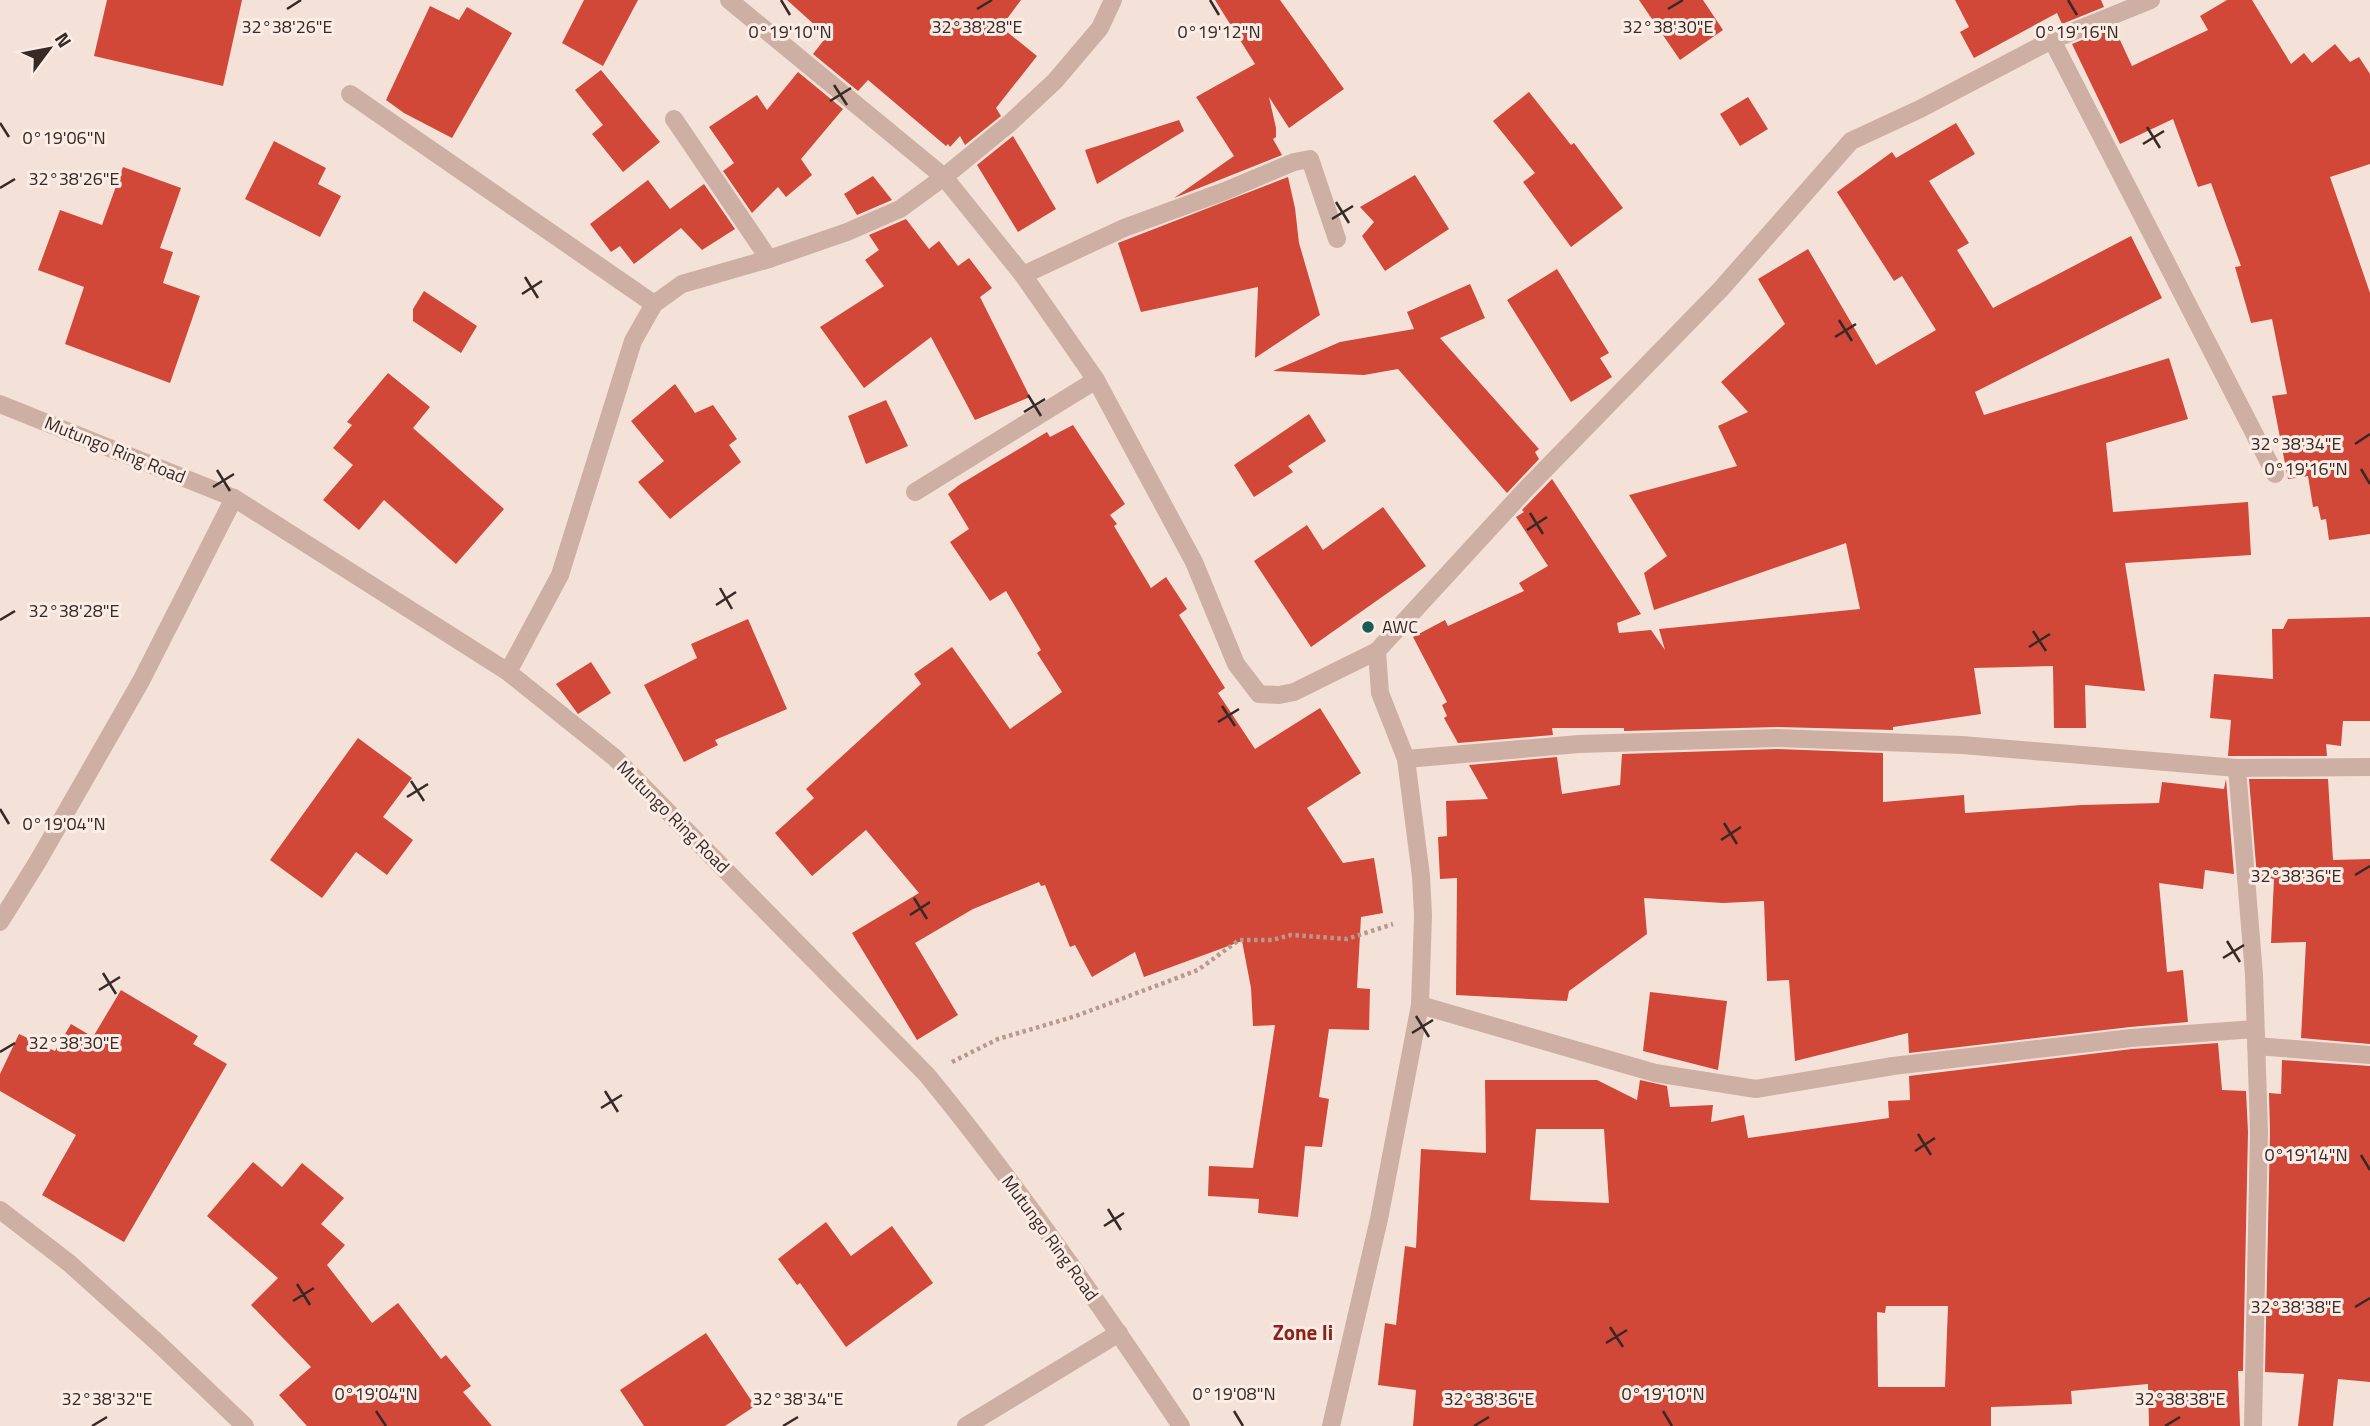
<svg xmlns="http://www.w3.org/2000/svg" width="2370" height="1426" font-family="'Titillium Web',sans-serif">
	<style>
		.building { fill: #d14738; fill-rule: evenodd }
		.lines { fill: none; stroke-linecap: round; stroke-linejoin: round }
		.path { stroke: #b8998d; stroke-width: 4.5; stroke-dasharray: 3.5 3.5; stroke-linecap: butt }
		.minor { stroke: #cdb0a3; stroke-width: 18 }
		.ticks { fill: none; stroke: #372926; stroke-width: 2.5 }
		.poi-dot { fill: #175c56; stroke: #fbede5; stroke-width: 2.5 }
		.labels { text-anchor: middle; stroke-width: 6; stroke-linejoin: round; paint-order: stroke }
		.street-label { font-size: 18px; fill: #372926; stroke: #fbede5 }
		.poi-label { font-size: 18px; fill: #372926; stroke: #fbede5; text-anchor: start }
		.quarter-label { font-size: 21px; font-weight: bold; fill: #8d2217; stroke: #fbede5 }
		.ticks-label { font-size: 18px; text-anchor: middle; fill: #372926; stroke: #fbede5; stroke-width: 6; stroke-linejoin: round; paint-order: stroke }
	</style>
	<rect width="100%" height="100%" fill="#f4e2d8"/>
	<g class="building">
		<polygon points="107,0 242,0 223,86 94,56"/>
		<polygon points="584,0 638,0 603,66 562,43"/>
		<polygon points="787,0 1021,0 1001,27 1037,56 996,108 1001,116 965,145 960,136 950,147 948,144 946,146 868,80 858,91 813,54 827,36"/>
		<polygon points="1215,0 1280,0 1344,89 1289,128 1269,97 1276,128 1276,137 1273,139 1282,155 1174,198 1234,156 1196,97 1255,64"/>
		<polygon points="1639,0 1703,0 1723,30 1680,60"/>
		<polygon points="1955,0 2101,0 2104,7 2062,24 2057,13 1974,58 1960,32 1969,27"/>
		<polygon points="2227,0 2252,0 2291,64 2304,53 2312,63 2335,44 2350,62 2359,57 2370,74 2370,164 2330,177 2370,293 2370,534 2329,540 2326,519 2321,520 2318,506 2313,507 2308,476 2288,479 2272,396 2287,394 2272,319 2251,323 2235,267 2241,266 2211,183 2198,187 2173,119 2120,144 2072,44 2114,27 2132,66 2208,30 2200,16"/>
		<polygon points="430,6 459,20 467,7 512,33 452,138 404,113 386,100"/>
		<polygon points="601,70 660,142 623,172 592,134 603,125 575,90"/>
		<polygon points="798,72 843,109 801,159 812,175 786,197 778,187 752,213 723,171 734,163 709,127 757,95 767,110"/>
		<polygon points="1529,92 1571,145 1574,143 1623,208 1571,247 1523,182 1535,173 1493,121"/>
		<polygon points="1748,97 1768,129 1740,146 1720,114"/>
		<polygon points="1179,120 1184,131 1097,184 1085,150"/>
		<polygon points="1956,123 1975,154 1929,181 1969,243 1957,250 1993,308 2131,236 2162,298 1975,392 1984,415 2169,358 2188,419 2106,443 2113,512 2248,502 2251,555 2125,563 2145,691 2085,685 2086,728 2054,728 2053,666 1974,668 1981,714 1893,727 1893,730 1777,727 1624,731 1624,728 1552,728 1553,735 1458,743 1444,718 1447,716 1442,705 1447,702 1413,637 1445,620 1448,626 1524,591 1519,583 1548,566 1516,517 1524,512 1522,510 1552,479 1641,614 1617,623 1619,633 1651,630 1665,650 1659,629 1860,609 1846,543 1654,610 1644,573 1667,556 1629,495 1737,466 1718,426 1748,412 1721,382 1785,324 1758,279 1808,249 1876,365 1936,330 1902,276 1894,281 1837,192 1892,152 1896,158"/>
		<polygon points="1013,136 1056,209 1018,232 977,165"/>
		<polygon points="274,141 326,168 318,184 341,196 320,237 245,199"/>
		<polygon points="123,167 181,188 160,248 173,252 163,283 200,296 170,383 65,344 84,287 38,270 60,210 102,225"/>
		<polygon points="1415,175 1449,229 1385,271 1362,236 1374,222 1360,207"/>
		<polygon points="873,176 892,200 857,215 844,194"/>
		<polygon points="1288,177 1295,208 1299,243 1320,315 1255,358 1258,287 1141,312 1118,243"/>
		<polygon points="648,180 670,209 704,184 735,229 702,250 681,228 634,264 620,246 611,252 590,224"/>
		<polygon points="906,219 929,249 939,241 958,266 969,258 992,288 980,297 1030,397 975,420 931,337 864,388 820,327 884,286 865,260 879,250 869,235"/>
		<polygon points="1557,269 1609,353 1600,358 1612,377 1571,402 1507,300"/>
		<polygon points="1470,284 1485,318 1440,338 1539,449 1535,452 1539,459 1507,493 1398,369 1364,375 1273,371 1340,342 1414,329 1407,312"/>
		<polygon points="424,291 477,326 461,353 413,321 413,309"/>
		<polygon points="388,373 430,407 413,428 504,509 456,564 384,500 359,530 323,500 353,465 333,448 352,425 347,422"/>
		<polygon points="675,384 695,413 713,405 737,439 729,445 741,462 670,519 638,482 664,461 631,421"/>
		<polygon points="886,400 908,446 866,464 848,416"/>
		<polygon points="1309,414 1326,441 1288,466 1293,472 1254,497 1234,465"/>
		<polygon points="1073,425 1125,504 1110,515 1117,524 1114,526 1151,588 1166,577 1187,609 1179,615 1225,688 1218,693 1255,749 1320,708 1361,773 1307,808 1343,863 1374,858 1383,913 1361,917 1357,988 1370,989 1369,1030 1329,1029 1319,1097 1329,1099 1322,1147 1305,1146 1298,1217 1258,1213 1259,1199 1208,1196 1209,1166 1253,1168 1275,1025 1253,1026 1251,988 1242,941 1144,977 1135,952 1092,977 1075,945 1070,947 1045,885 1041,886 1039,882 973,909 915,943 958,1015 917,1040 852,933 919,893 866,830 812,876 775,833 814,798 806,789 921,684 914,674 952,647 1010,729 1062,692 1037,653 1041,650 1006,591 990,601 950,542 969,529 948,494 959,485 1047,432 1050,437"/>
		<polygon points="1383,507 1426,566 1311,647 1254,561 1307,525 1323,550"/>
		<polygon points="2370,617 2370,721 2343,721 2341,746 2326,744 2327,756 2228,756 2231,720 2210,718 2214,674 2273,679 2272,629 2283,629 2288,619"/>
		<polygon points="748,619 787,709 715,740 718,745 684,762 644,685 697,658 691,644"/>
		<polygon points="591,662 611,693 578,714 556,684"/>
		<polygon points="358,738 412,778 383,817 413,840 387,875 356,852 322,898 270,860"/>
		<polygon points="1777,749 1883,753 1883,802 1964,795 1965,813 2082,805 2159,803 2162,782 2224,789 2226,779 2234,874 2205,870 2203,889 2159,883 2167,972 2183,970 2188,1022 2130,1027 1909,1053 1908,1033 1795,1061 1789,980 1767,981 1764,901 1723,903 1644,898 1647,934 1569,991 1567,1001 1456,995 1457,878 1440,879 1438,837 1447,836 1446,801 1488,799 1469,765 1557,757 1562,794 1620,785 1622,754"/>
		<polygon points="2249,779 2328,779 2333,860 2370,859 2370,1044 2301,1038 2306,942 2271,943 2274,879 2257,877"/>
		<polygon points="121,990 198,1036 193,1044 227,1064 124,1242 42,1195 76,1135 0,1091 0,1074 19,1034 55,1051 71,1024 93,1037"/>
		<polygon points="1650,992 1727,1001 1718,1070 1643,1051"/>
		<path d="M2218,1043L2222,1090L2246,1091L2248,1132L2243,1371H2238L2240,1426H2149L2148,1384L2071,1391L2072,1404L1991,1407V1426H1413L1416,1390L1378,1385L1385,1323L1396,1325L1405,1246L1416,1248L1421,1149L1486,1153L1485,1080H1597L1637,1100L1640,1080L1667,1086L1670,1107L1713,1105L1711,1122L1744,1115L1748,1138L1889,1118L1888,1101L1910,1100L1909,1076L2132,1049ZM1536,1129H1604L1609,1203L1530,1200ZM1886,1306H1948L1945,1387H1878L1877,1312L1885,1313Z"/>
		<polygon points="2282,1060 2370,1066 2370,1382 2338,1379 2333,1426 2298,1426 2304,1374 2265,1372 2270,1132 2269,1093 2281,1094"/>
		<polygon points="253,1162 282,1187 302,1163 344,1198 321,1224 345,1245 327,1265 372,1323 398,1303 441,1359 446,1355 471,1386 463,1392 492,1426 307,1426 279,1395 311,1367 251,1305 278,1278 207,1216"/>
		<polygon points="826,1222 851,1256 892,1226 933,1283 846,1347 800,1283 797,1285 778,1259"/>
		<polygon points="706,1333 755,1406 725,1426 644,1426 620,1390"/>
	</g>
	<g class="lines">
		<polyline class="path" points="952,1062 998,1039 1076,1016 1198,970 1239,940 1272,940 1291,935 1347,939 1393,924"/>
		<g class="minor">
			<polyline points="729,0 944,177 1023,275 1096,380 1194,562 1236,664 1259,694 1279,695 1294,692 1377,651"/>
			<polyline points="2151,0 2052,40 1920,109 1851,141 1721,289 1525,490 1377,651 1380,693 1406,759 1421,876 1423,915 1420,1005 1655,1073 1756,1089 1893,1066 2131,1038 2255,1029"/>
			<polyline points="2052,40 2275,474"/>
			<polyline points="350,94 654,304"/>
			<polyline points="674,119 769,259"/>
			<polyline points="1023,275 1124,228 1225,191 1294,162 1310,159 1337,239"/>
			<path d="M0,404L234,498L508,672L614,757L927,1075C1018,1186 1101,1306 1181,1426"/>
			<polyline points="915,492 1096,380"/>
			<polyline points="508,672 560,575 633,341 654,304 682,284 769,259 847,232 900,209 944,177 1010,123 1055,81 1100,28 1113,0"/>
			<polyline points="1406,759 1579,744 1777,738 1962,745 2237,768 2370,767"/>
			<polyline points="2237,768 2254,975 2259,1132 2253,1426"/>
			<polyline points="0,922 38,861 141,681 234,498"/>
			<polyline points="2256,1046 2370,1055"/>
			<polyline points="0,1210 69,1263 159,1344 245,1426"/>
			<polyline points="966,1426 1119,1333"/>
			<polyline points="1331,1426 1379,1219 1420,1005"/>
		</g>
	</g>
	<path class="ticks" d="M781,0L790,15M1210,0L1219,15M2068,0L2077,15M287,9L301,0M977,9L992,0M1668,9L1683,0M834,85L847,105M830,101L851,88M0,123L9,137M2147,127L2160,148M2143,144L2164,131M0,188L15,179M1336,202L1349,223M1332,219L1353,206M525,277L538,298M522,294L542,281M1839,320L1852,341M1835,337L1856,324M1028,395L1041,416M1024,412L1045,399M2355,444L2370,434M2361,469L2370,484M217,470L230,491M213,487L234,474M1530,513L1543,534M1527,530L1547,517M720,588L732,609M716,605L736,592M0,620L15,611M2033,631L2046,651M2029,647L2050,634M1222,706L1235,726M1218,722L1239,709M411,781L424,801M407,797L428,784M0,809L9,824M1724,823L1737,844M1721,840L1741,827M2355,875L2370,866M914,898L927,919M910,915L930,902M2227,941L2240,962M2223,958L2244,945M103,973L116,994M99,990L120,977M1416,1016L1429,1037M1412,1033L1433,1020M0,1052L15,1043M605,1091L618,1112M601,1108L622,1095M1918,1134L1931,1155M1915,1151L1935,1138M2361,1155L2370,1170M1108,1209L1121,1230M1104,1226L1124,1213M297,1284L310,1305M293,1301L314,1288M2355,1307L2370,1298M1610,1327L1623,1347M1606,1343L1627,1330M376,1411L386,1426M1234,1411L1243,1426M1663,1411L1672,1426M92,1426L107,1417M783,1426L798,1417M1474,1426L1489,1417M2165,1426L2180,1417"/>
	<circle class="poi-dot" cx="1368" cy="627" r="7"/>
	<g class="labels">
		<g class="street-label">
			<text transform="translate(115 450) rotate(22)" y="6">Mutungo Ring Road</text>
			<text transform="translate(673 817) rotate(45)" y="6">Mutungo Ring Road</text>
			<text transform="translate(1050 1238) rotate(54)" y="6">Mutungo Ring Road</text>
		</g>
		<g class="poi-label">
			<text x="1382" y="633">AWC</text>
		</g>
		<g class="quarter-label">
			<text x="1303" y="1340">Zone Ii</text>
		</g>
	</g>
	<g class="ticks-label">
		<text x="287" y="33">32°38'26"E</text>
		<text x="977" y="33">32°38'28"E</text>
		<text x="1668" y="33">32°38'30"E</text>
		<text x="2077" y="38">0°19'16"N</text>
		<text x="790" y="38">0°19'10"N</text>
		<text x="1219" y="38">0°19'12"N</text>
		<text x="64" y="144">0°19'06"N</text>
		<text x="74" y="185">32°38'26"E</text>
		<text x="2296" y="450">32°38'34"E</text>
		<text x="2306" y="475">0°19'16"N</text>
		<text x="74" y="617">32°38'28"E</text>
		<text x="64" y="830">0°19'04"N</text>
		<text x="2296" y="882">32°38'36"E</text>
		<text x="74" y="1049">32°38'30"E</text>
		<text x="2306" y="1161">0°19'14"N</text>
		<text x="2296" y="1313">32°38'38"E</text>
		<text x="376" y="1400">0°19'04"N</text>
		<text x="1234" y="1400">0°19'08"N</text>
		<text x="1663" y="1400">0°19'10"N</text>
		<text x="107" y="1405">32°38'32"E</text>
		<text x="798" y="1405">32°38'34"E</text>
		<text x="1489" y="1405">32°38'36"E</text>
		<text x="2180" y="1405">32°38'38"E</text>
	</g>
	<g transform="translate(49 49) rotate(58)" stroke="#fbede5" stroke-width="5" paint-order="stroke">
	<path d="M0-5L12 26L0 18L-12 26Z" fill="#372926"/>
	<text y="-10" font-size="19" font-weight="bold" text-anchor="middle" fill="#372926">N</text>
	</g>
</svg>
